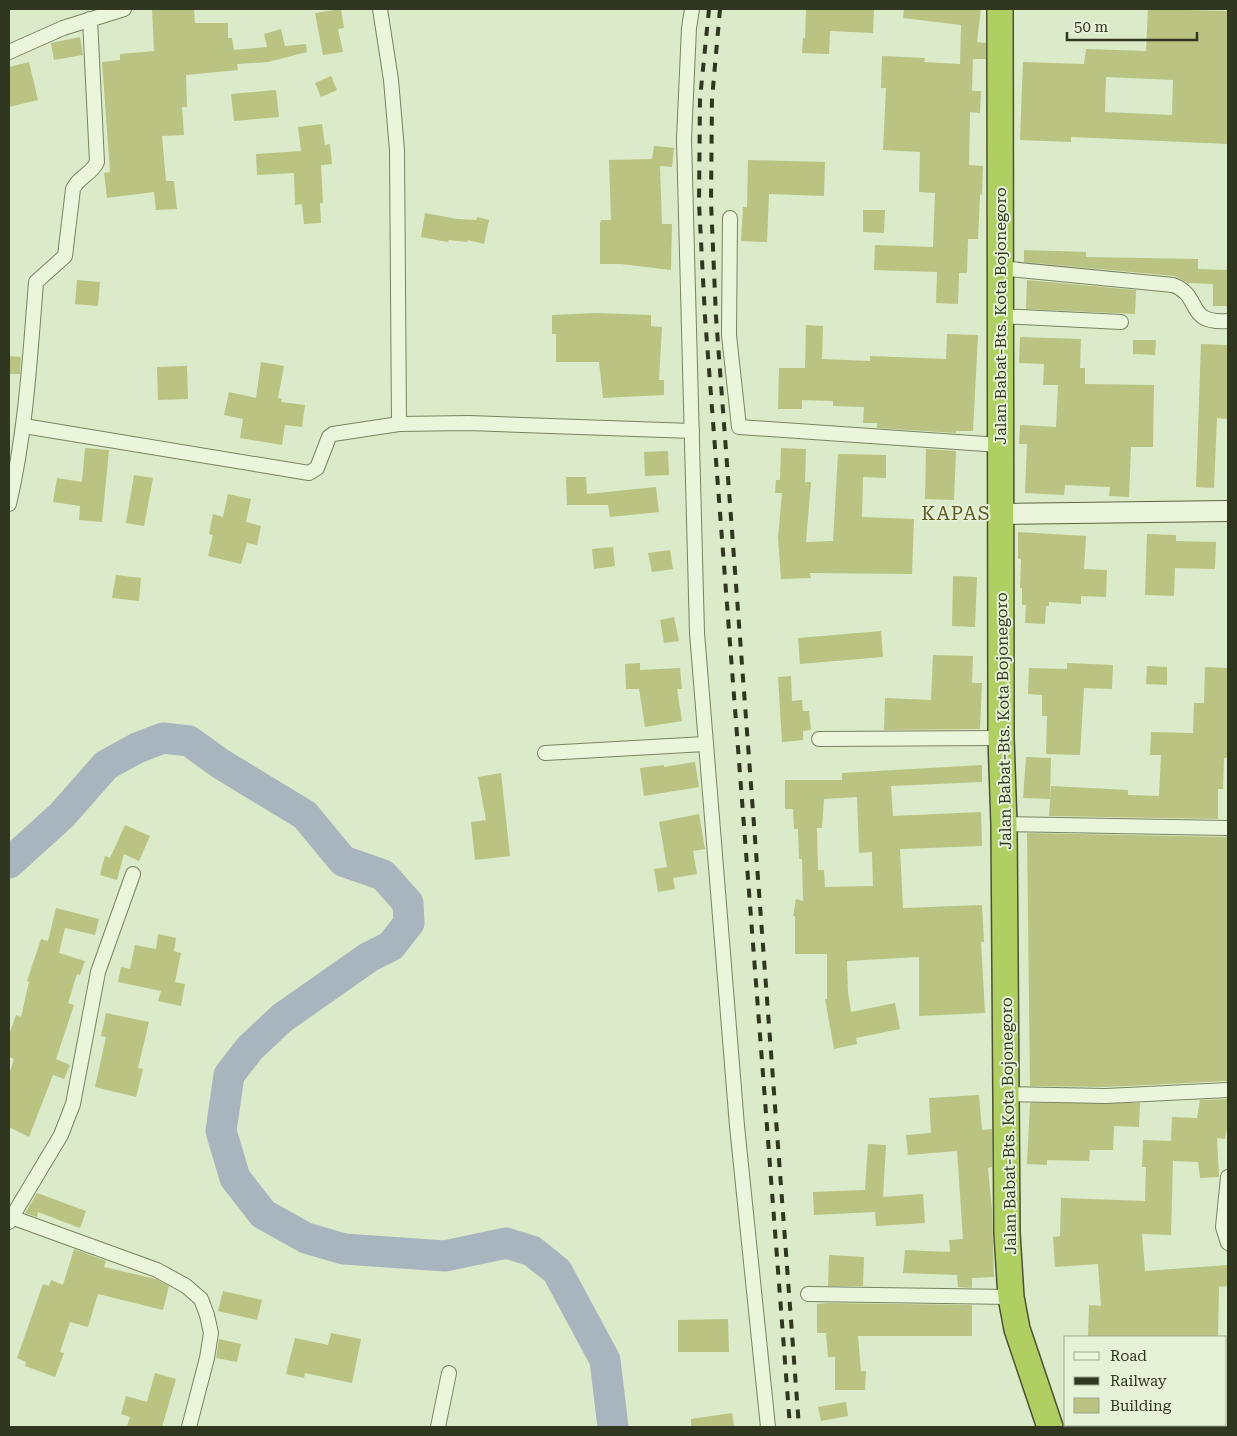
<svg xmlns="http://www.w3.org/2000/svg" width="1237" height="1436" font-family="'Roboto Serif',serif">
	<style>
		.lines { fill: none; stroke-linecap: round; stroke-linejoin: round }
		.river { stroke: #a9b5be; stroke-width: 31 }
		.building { fill: #bac382; fill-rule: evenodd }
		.street-casing { stroke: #7a845f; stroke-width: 16 }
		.secondary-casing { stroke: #5d6642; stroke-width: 22 }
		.highway-casing { stroke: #4c5233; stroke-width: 28 }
		.street { stroke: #eaf5db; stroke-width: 14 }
		.secondary { stroke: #eaf5db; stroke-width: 20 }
		.highway { stroke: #afcf63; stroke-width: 25 }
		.rail { stroke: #313621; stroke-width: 4; stroke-dasharray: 9 9; stroke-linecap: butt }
		.labels { text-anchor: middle; stroke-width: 4; stroke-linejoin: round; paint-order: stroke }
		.street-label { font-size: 16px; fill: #313621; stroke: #e6f2d7 }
		.quarter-label { font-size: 19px; letter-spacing: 1px; fill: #5e5a25; stroke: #e6f2d7 }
	</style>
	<rect width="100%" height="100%" fill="#dbeac8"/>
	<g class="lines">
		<polyline class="river" points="9,863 62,815 106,765 137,748 163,738 189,741 221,764 305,815 343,861 383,875 408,903 409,923 391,946 369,957 282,1018 250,1048 229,1075 221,1131 235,1178 263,1214 306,1238 344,1249 445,1256 506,1243 532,1251 557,1271 605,1360 613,1427"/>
	</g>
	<g class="building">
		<polygon points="152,9 194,9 195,23 228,23 228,38 232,38 234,50 267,47 264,34 281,29 285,46 306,44 307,52 268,62 237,64 238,70 186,75 187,107 182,107 184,135 162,136 166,181 174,181 177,209 156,210 154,192 107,198 104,173 110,172 102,62 120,60 120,54 154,51"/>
		<polygon points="341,9 344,28 338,29 343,52 323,55 315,13"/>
		<polygon points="806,9 874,9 873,33 830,31 829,54 802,53 803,38 805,38"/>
		<polygon points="904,9 981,9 977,42 986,43 986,59 973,59 972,91 981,91 980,113 970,112 969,165 983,166 982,195 980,194 978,239 968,239 967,273 959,273 958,304 936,303 937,272 874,270 875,245 933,247 935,193 919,192 920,152 883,150 886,88 881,88 882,56 925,58 924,62 960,64 961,25 903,18"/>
		<path d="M1148,9L1228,11V144L1071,137V142L1020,140L1023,62L1084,64L1086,49L1146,51ZM1106,77L1173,80L1172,115L1105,112Z"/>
		<polygon points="80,37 83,55 54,60 51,43"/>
		<polygon points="29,62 38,100 9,107 9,67"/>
		<polygon points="331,76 337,90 321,97 315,83"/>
		<polygon points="276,90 279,117 234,121 231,94"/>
		<polygon points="322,124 325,145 330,144 332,164 321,165 323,203 320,203 321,223 304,224 302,204 295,205 294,173 257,175 256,154 301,151 298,127"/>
		<polygon points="654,146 674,148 672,167 660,166 662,224 672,224 671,270 621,264 600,264 600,223 601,220 611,220 609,160 652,159"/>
		<polygon points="748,160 825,162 824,196 769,194 767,242 741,241 743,207 747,207"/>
		<polygon points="863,210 885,210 884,233 863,232"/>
		<polygon points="425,213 457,219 476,220 477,217 489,220 484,244 468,240 468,242 449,240 448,242 421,237"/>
		<polygon points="1024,250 1086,252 1086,257 1198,259 1198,269 1228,270 1228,306 1213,306 1213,284 1188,283 1174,276 1024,262"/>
		<polygon points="77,280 100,282 98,306 75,304"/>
		<polygon points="1027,280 1136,290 1135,314 1026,309"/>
		<polygon points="597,313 651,315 651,326 662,327 659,380 664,380 664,395 603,398 599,362 556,362 556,334 552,334 552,315"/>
		<polygon points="806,325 823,326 822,359 870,361 870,356 946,359 947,334 978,335 973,431 956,431 956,433 877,428 877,423 863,423 864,407 833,406 833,401 802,400 802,409 778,409 779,368 805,368"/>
		<polygon points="1020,337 1081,339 1080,368 1085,368 1085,384 1154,385 1153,447 1131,447 1129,497 1109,496 1110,487 1065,485 1064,495 1025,493 1027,444 1019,444 1020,425 1056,427 1058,385 1043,385 1044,364 1019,363"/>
		<polygon points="1133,340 1156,340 1155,355 1133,354"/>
		<polygon points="1201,344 1228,345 1228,419 1217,418 1214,488 1196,487"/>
		<polygon points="9,356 21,357 20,374 9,374"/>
		<polygon points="261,362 284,366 278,398 282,399 281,402 305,405 302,427 285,425 282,445 240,438 243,419 224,415 229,392 256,398"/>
		<polygon points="187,366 188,399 158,400 157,367"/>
		<polygon points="85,448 109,450 102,522 79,520 80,506 53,502 57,478 82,482"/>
		<polygon points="781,448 806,449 805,482 811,482 806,542 833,541 838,454 886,455 886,478 863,477 862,517 914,519 912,574 810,573 811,578 781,579 778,538 782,493 775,493 776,480 780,480"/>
		<polygon points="926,449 956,451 954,500 925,499"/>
		<polygon points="668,451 669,475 645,476 644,452"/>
		<polygon points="134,475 153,478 144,526 126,523"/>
		<polygon points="566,477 586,477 587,494 656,487 659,512 610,517 608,505 567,505"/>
		<polygon points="228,494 251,499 246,522 261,526 257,545 247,543 241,564 208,556 213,535 209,534 213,514 223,517"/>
		<polygon points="1018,532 1086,536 1084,569 1107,570 1106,597 1081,596 1081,604 1049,602 1049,606 1046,606 1045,624 1025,623 1026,605 1022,605 1022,588 1020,588 1021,559 1018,559"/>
		<polygon points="1147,534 1176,535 1176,541 1216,542 1215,569 1175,568 1174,596 1145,595"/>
		<polygon points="613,547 615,566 594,569 592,549"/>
		<polygon points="670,550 673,569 652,572 648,553"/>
		<polygon points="116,575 141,578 139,601 112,598"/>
		<polygon points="953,576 977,577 975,627 952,626"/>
		<polygon points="674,617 679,641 664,643 660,620"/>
		<polygon points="881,631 883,657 800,664 798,638"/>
		<polygon points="933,655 973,656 972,683 982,683 980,729 884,730 885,698 931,700"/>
		<polygon points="640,663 640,670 680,668 682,689 677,689 682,721 645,727 639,689 626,689 625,664"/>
		<polygon points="1067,663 1113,665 1112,689 1084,688 1080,755 1046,754 1047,716 1042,716 1042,695 1028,694 1029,668 1067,669"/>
		<polygon points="1147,666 1167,667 1167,685 1146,684"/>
		<polygon points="1205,667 1228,668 1228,758 1224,758 1223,789 1218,789 1218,819 1049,816 1051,786 1128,790 1128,795 1159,796 1161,755 1150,755 1151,732 1193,733 1194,703 1204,703"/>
		<polygon points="791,676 792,701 802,700 803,711 809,711 811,730 803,731 803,740 782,742 778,677"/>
		<polygon points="1026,757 1051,758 1050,799 1023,798"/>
		<polygon points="695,762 699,787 644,796 640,768 664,765 664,767"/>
		<path d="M982,765V782L891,786L893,816L981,812L982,846L900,849L903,908L982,905L984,942H981L985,1013L919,1016V957L847,961L848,992L851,1012L895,1003L900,1029L856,1038L857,1044L834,1049L825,999H827V954H795V916H793L796,899L803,901L802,859H799L798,829H794L793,809H785V780H842V773ZM857,797L859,853L872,852L873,886L825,887L824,870H818L817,828H822L824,799Z"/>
		<polygon points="501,773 510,856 475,860 471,822 486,820 478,777"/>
		<polygon points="699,814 705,849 693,851 697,874 673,878 675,889 658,892 654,869 667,867 659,822"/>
		<polygon points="125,825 150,836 139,861 124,854 117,880 100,875 105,856 110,858"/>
		<polygon points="1027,833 1228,837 1228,1081 1106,1087 1030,1086"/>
		<polygon points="56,908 99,919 95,935 65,928 59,953 85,961 80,975 77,974 68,1003 74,1005 56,1059 70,1065 64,1079 53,1075 29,1137 9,1127 9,1075 14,1059 9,1057 9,1035 16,1015 21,1017 29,982 27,981 41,939 48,941"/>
		<polygon points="158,934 176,938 174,951 181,953 175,982 185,984 181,1006 158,1001 161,991 118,982 121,967 130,969 135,945 156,949"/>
		<polygon points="106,1013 149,1022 138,1068 143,1069 136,1097 95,1087 106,1037 101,1036"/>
		<polygon points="979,1095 982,1130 992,1129 992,1167 988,1168 992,1210 994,1277 972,1278 972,1288 958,1287 957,1275 903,1273 905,1250 950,1252 949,1240 963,1239 957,1151 908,1155 906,1135 931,1133 929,1098"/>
		<polygon points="1228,1099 1228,1122 1225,1139 1217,1138 1219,1177 1200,1178 1198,1162 1173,1161 1171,1235 1142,1234 1145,1271 1228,1265 1228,1286 1219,1287 1218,1337 1088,1337 1089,1305 1101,1306 1098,1264 1055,1267 1053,1237 1060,1236 1061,1198 1145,1201 1146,1167 1142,1167 1143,1140 1171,1141 1172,1117 1197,1118 1200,1100"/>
		<polygon points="1030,1103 1140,1103 1139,1127 1114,1126 1113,1150 1090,1150 1089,1161 1047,1160 1047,1165 1027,1164"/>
		<polygon points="868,1144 886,1145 883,1197 923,1194 925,1223 876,1226 875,1212 814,1215 813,1192 865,1190"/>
		<polygon points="37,1193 86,1211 80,1228 38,1212 37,1217 25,1213"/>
		<polygon points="74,1249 106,1261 104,1267 156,1279 169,1286 163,1310 98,1294 88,1327 70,1322 60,1352 64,1353 55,1377 25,1366 26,1362 17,1358 43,1284 49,1286 51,1280 63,1285"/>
		<polygon points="829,1255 864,1257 863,1286 828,1286"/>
		<polygon points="223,1291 262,1300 257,1320 218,1311"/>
		<polygon points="827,1303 972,1305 972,1336 858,1336 861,1371 866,1371 865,1390 835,1390 835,1357 828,1357 826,1333 817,1333 817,1304"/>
		<polygon points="728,1319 729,1352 678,1352 678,1320"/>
		<polygon points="331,1333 361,1339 352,1383 305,1373 304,1378 286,1374 295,1338 328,1345"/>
		<polygon points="219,1339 241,1344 237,1362 216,1358"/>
		<polygon points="155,1373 176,1379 162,1427 127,1427 130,1417 121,1414 126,1396 147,1402"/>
		<polygon points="846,1402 848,1416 821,1421 818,1407"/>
		<polygon points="732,1413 734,1427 691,1427 691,1419"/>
	</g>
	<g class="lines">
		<defs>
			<g id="street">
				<polyline points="380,9 391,80 397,150 399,424"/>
				<polyline points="692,9 689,28 684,139 697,633 737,1126 768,1427"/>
				<polyline points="9,52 63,28 124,9"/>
				<polyline points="730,218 729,335 739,427 1000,445"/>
				<path d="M999,268L1173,285C1203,296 1184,324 1228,321"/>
				<polyline points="1000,316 1121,322"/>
				<polyline points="24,426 309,473 317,468 329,437 333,434 399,424 469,423 692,431"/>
				<path d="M9,504C26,432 30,357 36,282L65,256L73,189C78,177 92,174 97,162L90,19"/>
				<polyline points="819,739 1001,738"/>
				<polyline points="545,753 705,744"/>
				<polyline points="1004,824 1228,828"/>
				<polyline points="1007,1094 1106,1096 1228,1090"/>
				<polyline points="1228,1177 1223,1227 1228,1243"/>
				<polyline points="11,1217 157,1270 186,1286 201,1299 207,1315 211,1333 207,1358 189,1427"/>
				<polyline points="9,1222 61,1135 73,1104 98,972 133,874"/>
				<polyline points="808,1294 1011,1297"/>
				<polyline points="438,1427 449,1373"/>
			</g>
			<polyline id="secondary" points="1001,514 1228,511"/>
			<polyline id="highway" points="1000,9 1001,738 1004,824 1007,1233 1011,1297 1017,1329 1050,1427"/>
		</defs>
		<use href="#street" class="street-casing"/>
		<use href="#secondary" class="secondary-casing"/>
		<use href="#highway" class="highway-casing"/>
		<use href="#street" class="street"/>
		<use href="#secondary" class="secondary"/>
		<use href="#highway" class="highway"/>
		<g class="rail">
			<polyline points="709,9 700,99 699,203 705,317 790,1427"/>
			<polyline points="720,9 712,99 711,202 716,317 799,1427"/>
		</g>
	</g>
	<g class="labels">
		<g class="street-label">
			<text transform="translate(1000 316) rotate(-90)" y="6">Jalan Babat-Bts. Kota Bojonegoro</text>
			<text transform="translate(1003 721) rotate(-91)" y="6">Jalan Babat-Bts. Kota Bojonegoro</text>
			<text transform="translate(1008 1126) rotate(-91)" y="6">Jalan Babat-Bts. Kota Bojonegoro</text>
		</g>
		<g class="quarter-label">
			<text x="956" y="520">KAPAS</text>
		</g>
	</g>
	<rect width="1237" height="1436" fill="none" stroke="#313621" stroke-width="20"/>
	<rect x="1064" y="1336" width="162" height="90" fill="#e6f2d7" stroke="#9ea78e"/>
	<rect x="1074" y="1352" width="25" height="8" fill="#eaf5db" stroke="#9ea78e"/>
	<text x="1110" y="1361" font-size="15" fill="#313621">Road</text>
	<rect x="1074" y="1377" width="25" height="8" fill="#313621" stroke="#9ea78e"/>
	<text x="1110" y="1386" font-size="15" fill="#313621">Railway</text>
	<rect x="1074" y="1398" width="25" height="15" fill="#bac382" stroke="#9ea78e"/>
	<text x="1110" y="1411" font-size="15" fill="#313621">Building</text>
	<path d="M1067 32v8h130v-8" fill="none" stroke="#313621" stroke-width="2.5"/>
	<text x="1074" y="32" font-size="15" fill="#313621" stroke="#e6f2d7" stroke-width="4" paint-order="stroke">50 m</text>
</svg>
